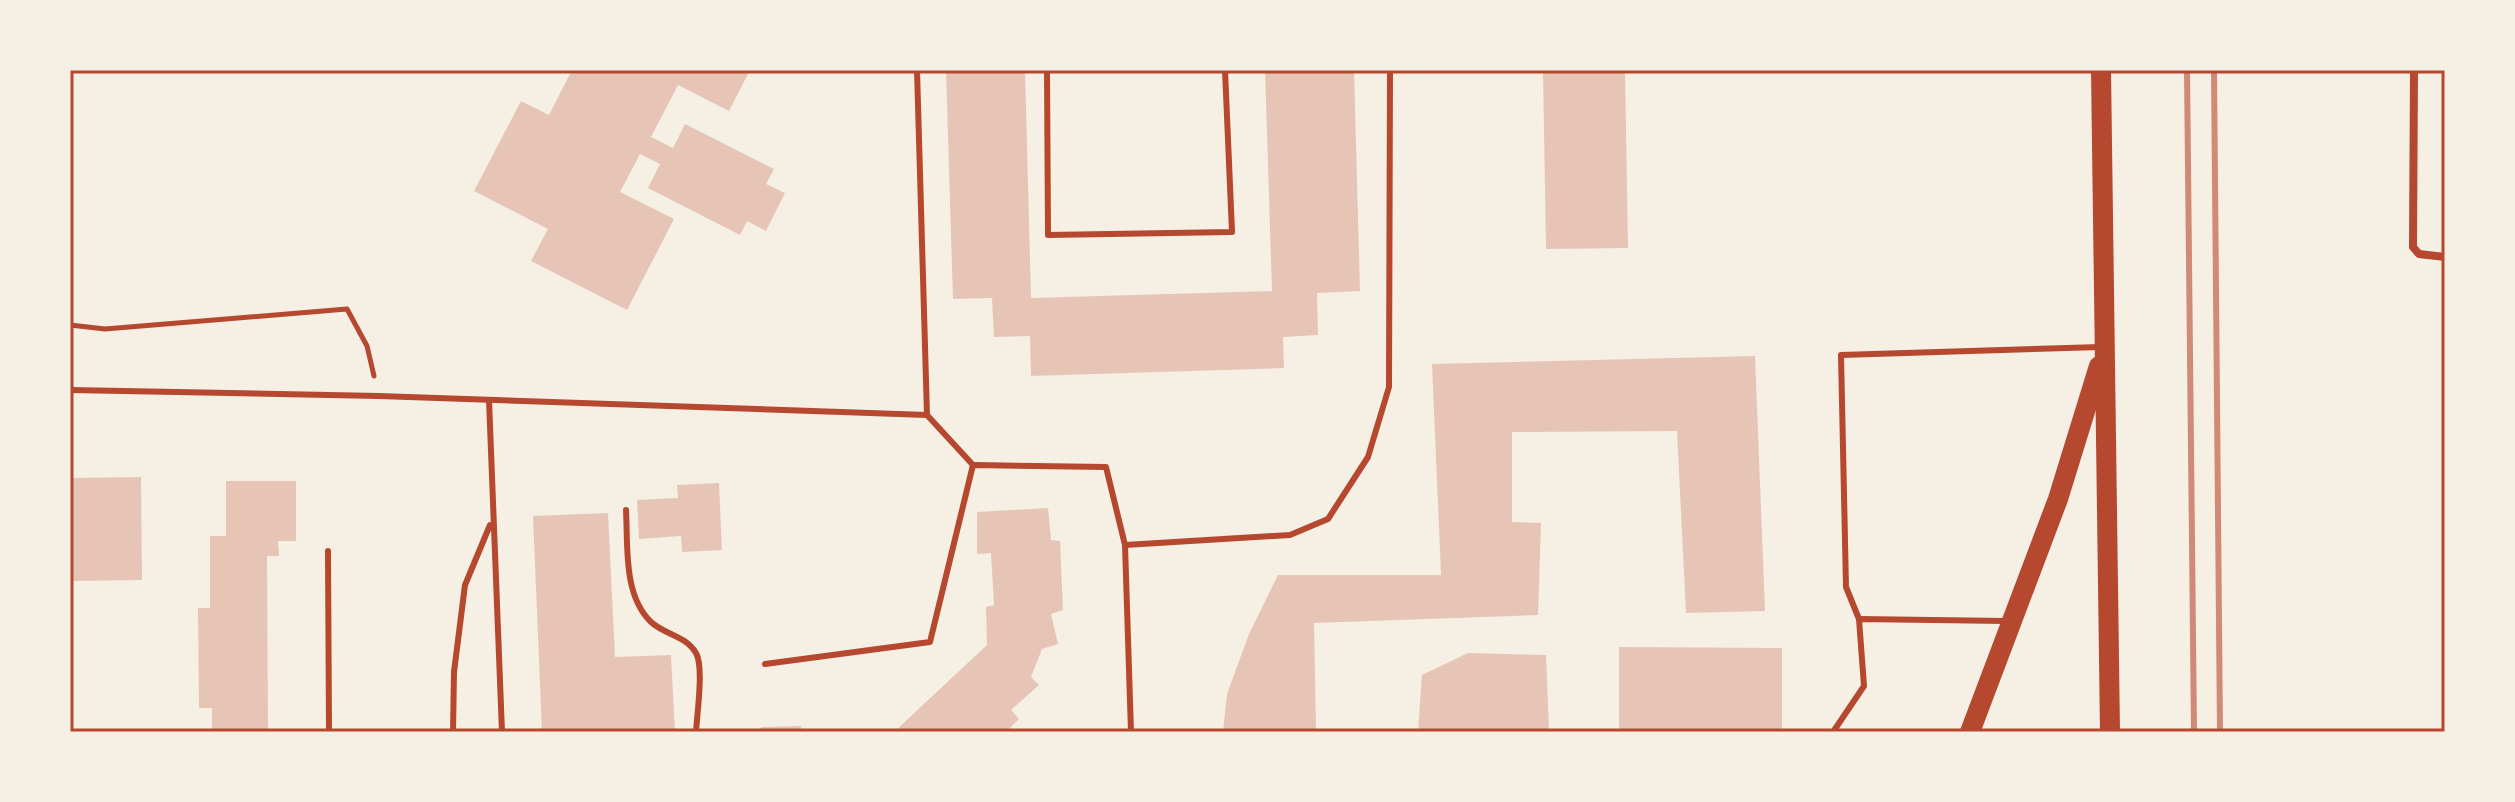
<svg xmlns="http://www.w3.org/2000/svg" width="2515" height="802" font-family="'Roboto Condensed',sans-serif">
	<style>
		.building { fill: #e6c5b7 }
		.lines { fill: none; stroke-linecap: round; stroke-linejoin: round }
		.path { stroke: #b5482f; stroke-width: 5 }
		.service { stroke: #b5482f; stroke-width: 6 }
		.minor { stroke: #b5482f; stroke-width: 8 }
		.primary { stroke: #b5482f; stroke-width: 20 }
		.rail { stroke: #cf8b77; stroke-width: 6 }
		.neatline { fill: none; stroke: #b5482f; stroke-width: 3 }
	</style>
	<rect width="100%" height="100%" fill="#f6efe4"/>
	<g class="building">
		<polygon points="572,70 750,70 729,111 678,85 651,137 673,148 685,124 774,169 766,184 785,193 766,231 747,221 740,235 648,188 660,164 640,154 620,192 674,219 627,310 531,261 548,229 474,191 521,101 549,115"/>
		<polygon points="946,70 1025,70 1031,298 1272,291 1265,70 1354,70 1360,291 1317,293 1318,335 1283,337 1284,368 1031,376 1030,336 994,337 992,298 953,299"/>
		<polygon points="1543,70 1625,70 1628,248 1546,249"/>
		<polygon points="1755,356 1765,611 1686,613 1677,431 1512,432 1512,522 1541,523 1538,615 1314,623 1316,732 1223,732 1227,694 1249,634 1278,575 1441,575 1432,364"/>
		<polygon points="141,477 142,580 70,581 70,478"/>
		<polygon points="226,481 296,481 296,541 278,541 279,556 267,556 268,732 212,732 212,708 199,708 198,608 210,608 210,536 226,536"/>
		<polygon points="719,483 722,550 682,552 681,536 639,539 637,500 678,498 677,485"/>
		<polygon points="1048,508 1051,540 1060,541 1063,610 1051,614 1058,644 1042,649 1031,677 1039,685 1011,710 1019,719 1006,732 894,732 987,645 986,607 994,605 991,553 977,554 977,512"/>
		<polygon points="608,513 615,657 671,655 675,732 542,732 533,516"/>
		<polygon points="1619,647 1782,648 1782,732 1619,732"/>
		<polygon points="1468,653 1546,655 1549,732 1418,732 1422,675"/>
		<polygon points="801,726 802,732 761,732 761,727"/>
	</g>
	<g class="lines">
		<polyline class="path" points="70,325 105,329 347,309 367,346 374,376"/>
		<g class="service">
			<polyline points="917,70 927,415 973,465"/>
			<polyline points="1047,70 1048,235 1232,232 1225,70"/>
			<polyline points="70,390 379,396 927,415"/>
			<polyline points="489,400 502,732"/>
			<path d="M626,510C628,546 623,595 651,622C665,635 685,635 696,653C704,667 697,714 696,732"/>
			<polyline points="1125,545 1290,535 1328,519 1368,457 1389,387 1390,70"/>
			<polyline points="328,551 329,732"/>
			<polyline points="1859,619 1846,587 1841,355 2101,347"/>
			<polyline points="765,664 930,642 973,465 1106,467 1125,545 1131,732"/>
			<polyline points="453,732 454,672 465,585 490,525"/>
			<polyline points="1833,732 1864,686 1859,619 2006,621"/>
		</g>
		<polyline class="minor" points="2414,70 2413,247 2419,254 2445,257"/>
		<g class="primary">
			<polyline points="2101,70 2110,732"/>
			<polyline points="1970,732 2058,499 2099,366"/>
		</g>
		<g class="rail">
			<polyline points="2187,70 2194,732"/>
			<polyline points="2214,70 2220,732"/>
		</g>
	</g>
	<rect width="2515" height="802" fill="none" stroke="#f6efe4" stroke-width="144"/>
	<rect x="72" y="72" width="2371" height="658" class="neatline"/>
</svg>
